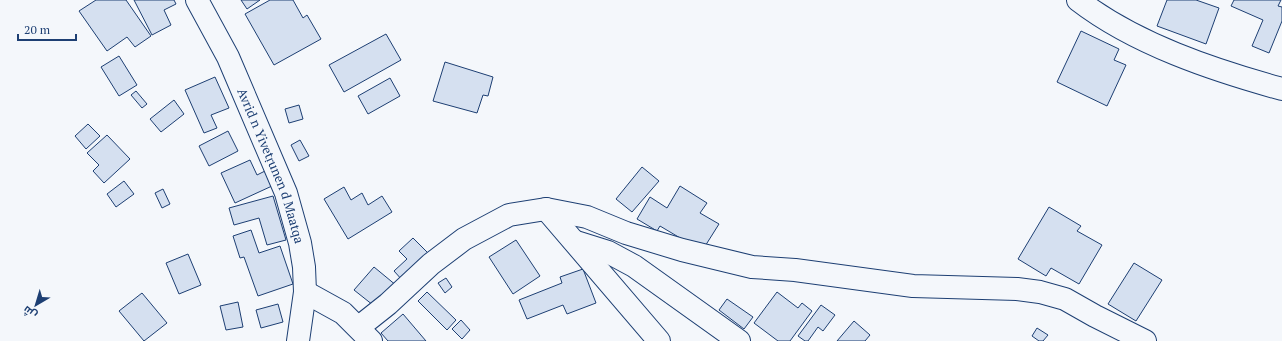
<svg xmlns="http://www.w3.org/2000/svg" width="1282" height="341" font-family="'PT Serif',Cairo,serif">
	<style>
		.building { fill: #d5e0f0; stroke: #1d3f73 }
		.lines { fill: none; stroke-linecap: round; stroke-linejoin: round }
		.minor-casing { stroke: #1d3f73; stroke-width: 24 }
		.major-casing { stroke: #1d3f73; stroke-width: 24 }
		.minor { stroke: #f4f7fb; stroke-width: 22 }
		.major { stroke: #f4f7fb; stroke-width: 22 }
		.labels { text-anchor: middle; stroke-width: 3; stroke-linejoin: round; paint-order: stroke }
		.street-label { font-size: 13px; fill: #1d3f73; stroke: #f4f7fb }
	</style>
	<rect width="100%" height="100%" fill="#f4f7fb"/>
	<g class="building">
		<polygon points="96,0 126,0 151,36 135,47 127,37 107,51 79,11"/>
		<polygon points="134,0 174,0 176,4 164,10 171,25 152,35"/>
		<polygon points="241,0 260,0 247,9"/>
		<polygon points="270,0 293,0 303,18 307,15 321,39 274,65 245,14"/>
		<polygon points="1167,0 1196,0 1219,8 1206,44 1157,26"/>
		<polygon points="1234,0 1281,0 1278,6 1282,7 1282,21 1269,53 1252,46 1263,20 1231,6"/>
		<polygon points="1081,31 1119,49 1114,60 1126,65 1107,106 1057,82"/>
		<polygon points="386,34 401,60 344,92 329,65"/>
		<polygon points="119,56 137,85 119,96 101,67"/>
		<polygon points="445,62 493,77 488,96 483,95 477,113 433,101"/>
		<polygon points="215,77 229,108 211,115 217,128 204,133 185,90"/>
		<polygon points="390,78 400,96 368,114 358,96"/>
		<polygon points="136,91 147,104 142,108 131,95"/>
		<polygon points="174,100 184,114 161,132 150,119"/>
		<polygon points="299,105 303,119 289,123 285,109"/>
		<polygon points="88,124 100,136 86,149 75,136"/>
		<polygon points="228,131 238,151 209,166 199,146"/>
		<polygon points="107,135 130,159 104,183 93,171 99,165 87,153"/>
		<polygon points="300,140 309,156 299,161 291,145"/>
		<polygon points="250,160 257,175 265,171 272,186 235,203 221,173"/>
		<polygon points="642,167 659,181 632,212 616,199"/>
		<polygon points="124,181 134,194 116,207 107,194"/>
		<polygon points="680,186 707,203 700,213 719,224 702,251 660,226 657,231 637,219 650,197 667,208"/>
		<polygon points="344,187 351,200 362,193 368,205 382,196 392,212 348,239 324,199"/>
		<polygon points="163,189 170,204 162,208 155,193"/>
		<polygon points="273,196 286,240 267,245 259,218 234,225 229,208"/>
		<polygon points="1049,207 1081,226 1077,231 1102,245 1079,284 1051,268 1046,276 1018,259"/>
		<polygon points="251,230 259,253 280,246 293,284 258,296 244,257 240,258 233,236"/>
		<polygon points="413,238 431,256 403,281 394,271 407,259 399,251"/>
		<polygon points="516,240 540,276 513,294 489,257"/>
		<polygon points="188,254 201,285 179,294 166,263"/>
		<polygon points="1134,263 1162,280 1136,321 1108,304"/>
		<polygon points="374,267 397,286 378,309 354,290"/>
		<polygon points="583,269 596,303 567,314 563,305 527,319 519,300 562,283 560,277"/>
		<polygon points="446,278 452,287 445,293 438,283"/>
		<polygon points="427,292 456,320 447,330 418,301"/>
		<polygon points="777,292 798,308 802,303 812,311 790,341 778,341 754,323"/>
		<polygon points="142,293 167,323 144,341 119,311"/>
		<polygon points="727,299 753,317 744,329 719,310"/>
		<polygon points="238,302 243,327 226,330 220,306"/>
		<polygon points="278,304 283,322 261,328 256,310"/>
		<polygon points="821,305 835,315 823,331 818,327 808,341 805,341 798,336"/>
		<polygon points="403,314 426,341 388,341 381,333"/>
		<polygon points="461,320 470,330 462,339 452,329"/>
		<polygon points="854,321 870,335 865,341 837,341"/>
		<polygon points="1037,328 1048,335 1043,341 1039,341 1032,336"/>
	</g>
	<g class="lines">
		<defs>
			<g id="minor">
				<path d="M1078,0C1135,44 1213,70 1282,89"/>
				<polyline points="546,209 659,341"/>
				<polyline points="576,242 608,252 634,266 739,341"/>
				<polyline points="305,292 343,313 371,341"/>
				<polyline points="359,327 388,304 431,264 464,239 509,215 546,209 587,217 626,233 682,250 752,267 795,270 913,286 1017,289 1040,292 1065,299 1095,316 1145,341"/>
			</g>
			<g id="major">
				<path id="s1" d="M197,0L228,57L286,193L300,243L304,267L305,292L298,341"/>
			</g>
		</defs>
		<use href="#minor" class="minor-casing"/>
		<use href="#major" class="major-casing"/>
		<use href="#minor" class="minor"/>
		<use href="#major" class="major"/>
	</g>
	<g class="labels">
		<g class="street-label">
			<text dy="5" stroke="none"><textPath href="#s1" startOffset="182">Avrid n Yivetṛunen d Maatqa</textPath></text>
		</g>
	</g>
	<g transform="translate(36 305) rotate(218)" stroke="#f4f7fb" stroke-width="3" paint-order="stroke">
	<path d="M0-3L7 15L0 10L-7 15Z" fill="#1d3f73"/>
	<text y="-6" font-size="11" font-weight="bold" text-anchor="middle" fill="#1d3f73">ش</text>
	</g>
	<path d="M18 34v6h58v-6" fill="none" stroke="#1d3f73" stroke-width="2"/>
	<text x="24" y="34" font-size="12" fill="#1d3f73" stroke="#f4f7fb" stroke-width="3" paint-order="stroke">20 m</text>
</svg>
